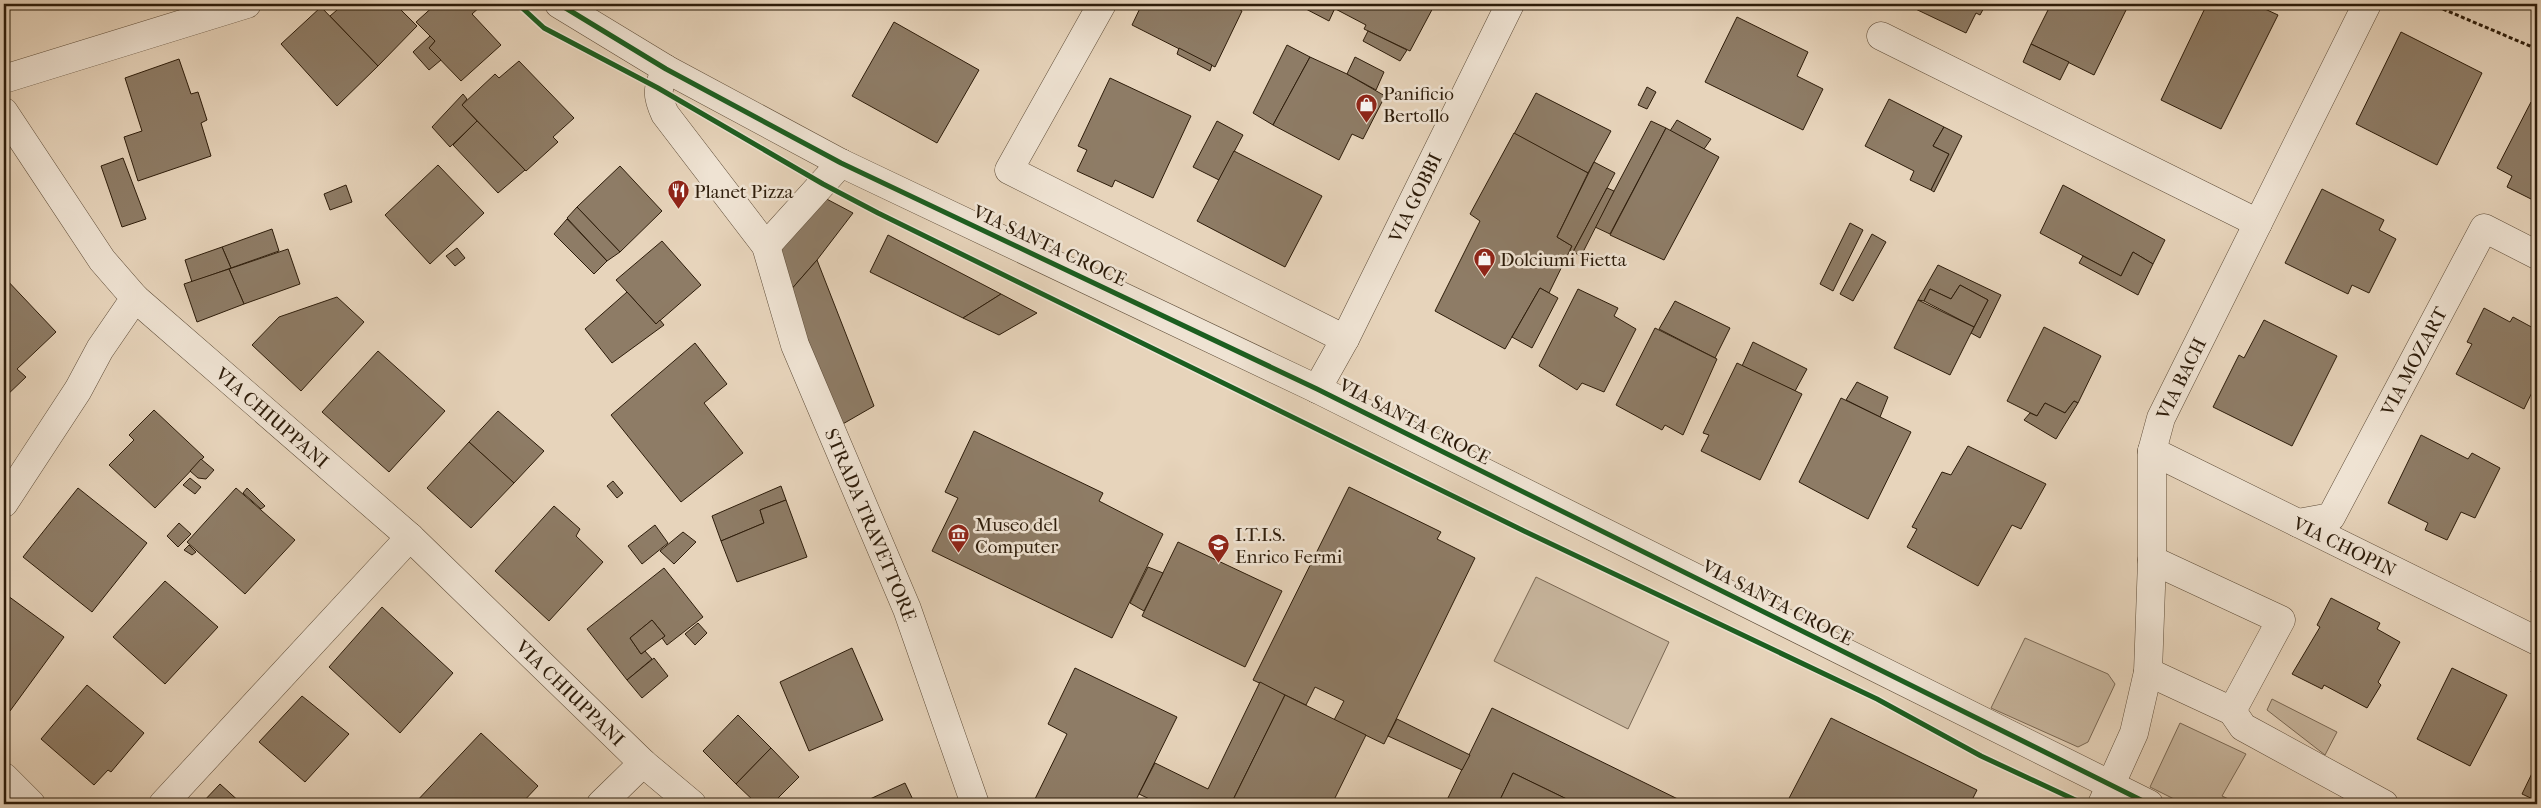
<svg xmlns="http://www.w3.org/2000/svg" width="2541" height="808" font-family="'IM FELL French Canon',serif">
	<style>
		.green { fill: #c7b59d; stroke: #7a6854 }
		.building { fill: #8e7c66; stroke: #2d1c0a }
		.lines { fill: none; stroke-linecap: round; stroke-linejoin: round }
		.minor-casing { stroke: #5c4a36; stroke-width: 29 }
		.path { stroke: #2d1c0a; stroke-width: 3; stroke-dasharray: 4 2.5; stroke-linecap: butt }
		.minor { stroke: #efe3d3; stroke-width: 28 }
		.cycleway-casing { stroke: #efe3d3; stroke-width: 8 }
		.cycleway { stroke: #1b5e20; stroke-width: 5 }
		.labels { text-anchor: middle; stroke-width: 5; stroke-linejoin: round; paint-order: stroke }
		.poi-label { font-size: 19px; fill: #2d1c0a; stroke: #efe3d3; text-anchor: start }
		.street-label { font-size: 19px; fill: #2d1c0a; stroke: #efe3d3 }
	</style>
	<rect width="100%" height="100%" fill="#e7d4bb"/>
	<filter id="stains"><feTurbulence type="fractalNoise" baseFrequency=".004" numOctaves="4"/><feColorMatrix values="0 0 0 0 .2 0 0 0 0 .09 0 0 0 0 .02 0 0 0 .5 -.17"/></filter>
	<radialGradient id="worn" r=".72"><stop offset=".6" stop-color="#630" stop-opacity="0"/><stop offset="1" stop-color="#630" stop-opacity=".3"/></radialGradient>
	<g class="green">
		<polygon points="1536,577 1669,642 1628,729 1494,661"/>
		<polygon points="2025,638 2108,674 2115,684 2088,742 2078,747 1991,708"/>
		<polygon points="2272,699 2337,732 2325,755 2267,710"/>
		<polygon points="2180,723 2246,754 2222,796 2239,804 2184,804 2150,787"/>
	</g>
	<g class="building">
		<polygon points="344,4 395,4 417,26 378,66 330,16"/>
		<polygon points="436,4 479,4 481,6 472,14 501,45 461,81 429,48 435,41 416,22"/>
		<polygon points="1142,4 1230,4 1242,11 1215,67 1132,25"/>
		<polygon points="1307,4 1326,4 1335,8 1329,21 1304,8"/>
		<polygon points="1326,4 1435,4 1410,51 1364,29 1366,25"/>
		<polygon points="1905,4 1986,4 1980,15 1976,13 1966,33"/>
		<polygon points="2051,4 2129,4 2094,75 2031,44"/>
		<polygon points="2207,4 2254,4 2278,15 2221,129 2161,100"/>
		<polygon points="321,7 378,66 337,106 281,44"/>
		<polygon points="1737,17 1808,52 1797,76 1823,89 1803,130 1705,82"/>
		<polygon points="894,22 979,70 937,143 852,96"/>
		<polygon points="1368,31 1407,50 1400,61 1363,41"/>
		<polygon points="2401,32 2482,73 2437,165 2356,124"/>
		<polygon points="430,36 435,41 429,48 441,60 429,70 413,52"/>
		<polygon points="2031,44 2069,62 2060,80 2023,62"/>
		<polygon points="1287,45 1310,57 1273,125 1253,113"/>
		<polygon points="1179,48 1212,65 1210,71 1177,54"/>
		<polygon points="1310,57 1347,74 1385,96 1363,139 1352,134 1339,160 1273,125"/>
		<polygon points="1355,57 1384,72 1376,90 1347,74"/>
		<polygon points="179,59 191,94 198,92 207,120 201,123 211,156 138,181 124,137 142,131 125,78"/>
		<polygon points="519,61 574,118 553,137 558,142 526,171 462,105 495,74 499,78"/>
		<polygon points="1110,78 1191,116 1153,198 1115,180 1112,187 1077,171 1087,150 1078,146"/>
		<polygon points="1647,87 1656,92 1647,109 1638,105"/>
		<polygon points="1536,93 1611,131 1588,173 1514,134"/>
		<polygon points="463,94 467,99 462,105 477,121 450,147 432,127"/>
		<polygon points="1889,99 1944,127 1933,146 1949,154 1931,190 1910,180 1914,171 1865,146"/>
		<polygon points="2531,102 2537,105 2537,202 2507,187 2512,176 2497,168"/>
		<polygon points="1677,120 1711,139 1704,149 1670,131"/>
		<polygon points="477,121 525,170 498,193 453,145"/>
		<polygon points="1217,121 1243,135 1219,180 1193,167"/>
		<polygon points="1651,121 1666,128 1610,234 1595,227"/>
		<polygon points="1944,127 1962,136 1934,192 1931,190 1949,154 1933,146"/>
		<polygon points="1666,128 1719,157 1664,260 1610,235"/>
		<polygon points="1514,133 1588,173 1557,237 1572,246 1549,293 1540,288 1505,349 1435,311 1480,221 1470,214"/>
		<polygon points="1234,151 1322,196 1285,267 1197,221"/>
		<polygon points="123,158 146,219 122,227 101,166"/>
		<polygon points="1594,162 1615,173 1573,252 1570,250 1572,246 1557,237"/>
		<polygon points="438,165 484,213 430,264 385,215"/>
		<polygon points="620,166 662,211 620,252 577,207"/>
		<polygon points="346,185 352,202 330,210 324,194"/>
		<polygon points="2063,185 2165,240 2153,264 2133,252 2121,276 2040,233"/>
		<polygon points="1607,188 1614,191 1581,256 1573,252"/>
		<polygon points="2322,189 2384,220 2379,230 2396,239 2369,293 2352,285 2348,294 2285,263"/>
		<polygon points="819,195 853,213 817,260 789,292 772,255"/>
		<polygon points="577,207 620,252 607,261 567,218"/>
		<polygon points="567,219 607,261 594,274 554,234"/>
		<polygon points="1850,223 1863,230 1833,291 1820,284"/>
		<polygon points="272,229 279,251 231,268 222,247"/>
		<polygon points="1872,234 1886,242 1853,301 1840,294"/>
		<polygon points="888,235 1001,294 963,318 870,272"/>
		<polygon points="662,241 701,285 656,324 616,280"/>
		<polygon points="222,247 231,268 192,282 185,260"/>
		<polygon points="457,248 465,258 455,266 446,256"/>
		<polygon points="288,249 300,284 244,304 229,269"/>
		<polygon points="2133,252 2153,264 2138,295 2079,263 2083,256 2121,276"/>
		<polygon points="817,260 874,406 841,425 789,292"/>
		<polygon points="1938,265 2001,295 1980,338 1971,333 1988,300 1960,285 1951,299 1930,289 1924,301 1918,300"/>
		<polygon points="229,269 244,304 197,322 184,284"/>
		<polygon points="4,277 56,332 17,369 26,377 4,398"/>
		<polygon points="1960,285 1988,300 1974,327 1924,301 1930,289 1951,299"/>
		<polygon points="1540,288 1558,298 1532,348 1512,337"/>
		<polygon points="1578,289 1618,308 1614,316 1636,329 1604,392 1582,383 1577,390 1539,366"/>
		<polygon points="627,292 656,324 660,320 664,325 612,363 585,329"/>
		<polygon points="1001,294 1037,313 999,335 963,318"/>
		<polygon points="337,297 364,322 301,391 252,345 279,317"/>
		<polygon points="1918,300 1974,327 1950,375 1894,348"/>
		<polygon points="1675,301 1730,328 1715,358 1659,329"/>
		<polygon points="2484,308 2510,322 2513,317 2537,330 2537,382 2524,409 2456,374 2472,344 2467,342"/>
		<polygon points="2264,320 2337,356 2292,446 2213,407 2239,355 2244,358"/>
		<polygon points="2044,327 2101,356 2078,403 2074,401 2065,413 2045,403 2037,416 2007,401"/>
		<polygon points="1655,328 1717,359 1683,435 1665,425 1662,430 1616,405"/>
		<polygon points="1753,342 1807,369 1795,391 1742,366"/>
		<polygon points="695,343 727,384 704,403 743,453 681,502 611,415"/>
		<polygon points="378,351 445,411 389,472 322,412"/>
		<polygon points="1737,363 1802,394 1760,480 1701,451 1709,435 1703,433"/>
		<polygon points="1857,382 1888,397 1880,417 1846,400"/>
		<polygon points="1841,398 1911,432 1868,519 1799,482"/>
		<polygon points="2074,401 2078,403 2056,439 2024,420 2030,413 2037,416 2045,403 2065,413"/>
		<polygon points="154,410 204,457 155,508 109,465 134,440 129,435"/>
		<polygon points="498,411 544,451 514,483 469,442"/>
		<polygon points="974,431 1103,493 1099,501 1163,534 1112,638 932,551 958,498 945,492"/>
		<polygon points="2421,435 2468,459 2472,453 2500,468 2475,518 2461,512 2447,540 2425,530 2428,523 2388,503"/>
		<polygon points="469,442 514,483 471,528 427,488"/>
		<polygon points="1968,446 2046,484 2021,529 2012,525 1978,586 1907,547 1917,529 1912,527 1942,472 1951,475"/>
		<polygon points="201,459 214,470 206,479 198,478 190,471"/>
		<polygon points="190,478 201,487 195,494 183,485"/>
		<polygon points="613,481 623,493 617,498 607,486"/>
		<polygon points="781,486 786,500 760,510 764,523 721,541 712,516"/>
		<polygon points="1349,487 1441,532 1437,539 1475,558 1384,744 1334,720 1344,701 1315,687 1306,705 1253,680"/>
		<polygon points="78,488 147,543 92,612 23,557"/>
		<polygon points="236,488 295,540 245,594 187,542"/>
		<polygon points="247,488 265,506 261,509 243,493"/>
		<polygon points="786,500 807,557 737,582 721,541 764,523 760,510"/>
		<polygon points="554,506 580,529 576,536 603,562 549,621 495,571"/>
		<polygon points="179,523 191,534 178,547 167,536"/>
		<polygon points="655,525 668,543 642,564 628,546"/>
		<polygon points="683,532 696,542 674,564 660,551"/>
		<polygon points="1178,542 1282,591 1245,667 1142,616"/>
		<polygon points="189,545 196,552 192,555 184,550"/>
		<polygon points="2537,560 2537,576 2531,572"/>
		<polygon points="1148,567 1163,573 1144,611 1130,603"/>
		<polygon points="664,568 703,617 667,645 662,638 665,636 652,620 630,638 641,654 645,651 652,659 627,680 587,629"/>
		<polygon points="165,581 218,627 165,684 113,637"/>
		<polygon points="4,593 64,637 10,711 4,707"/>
		<polygon points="2331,598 2380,623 2377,629 2400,642 2378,682 2381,685 2367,708 2324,685 2322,689 2292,674 2320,627 2317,625"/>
		<polygon points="382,607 453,673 400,733 329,667"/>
		<polygon points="652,620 665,636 641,654 630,638"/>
		<polygon points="698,623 707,633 695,645 685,634"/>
		<polygon points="852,648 883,720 809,751 780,682"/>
		<polygon points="654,658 668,676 642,698 627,680"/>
		<polygon points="1075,668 1177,717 1134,804 1040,804 1034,801 1067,734 1048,724"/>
		<polygon points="2452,668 2507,695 2470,766 2417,739"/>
		<polygon points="1260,682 1285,695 1231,804 1160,804 1139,794 1155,763 1208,789"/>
		<polygon points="87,685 144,733 111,772 108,770 94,785 41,739"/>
		<polygon points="1285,695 1366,735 1332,804 1231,804"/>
		<polygon points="302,696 349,734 305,782 259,742"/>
		<polygon points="1492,708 1688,804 1577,804 1513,773 1498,804 1445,804"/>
		<polygon points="738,715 771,748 736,784 703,751"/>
		<polygon points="1831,718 1977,790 1970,804 1786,804"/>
		<polygon points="1397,719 1470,755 1462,770 1388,736"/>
		<polygon points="481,733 538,786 521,804 414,804"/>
		<polygon points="771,748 799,777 772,804 757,804 736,784"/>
		<polygon points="2537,763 2537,801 2522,794"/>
		<polygon points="1513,773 1577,804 1498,804"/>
		<polygon points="905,783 915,804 859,804"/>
		<polygon points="220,784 242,804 201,804"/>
	</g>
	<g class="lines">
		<defs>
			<g id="minor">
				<polyline points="559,4 666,69 841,163 1317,389 2149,804"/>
				<polyline points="1102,4 1009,170 1345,339"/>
				<polyline points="1881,36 2258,223"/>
				<path id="s1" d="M666,69C657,89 656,94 665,114L766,246L795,345L907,609L975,804"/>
				<polyline points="4,79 247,4"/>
				<polyline points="4,112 102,260 135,298 100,349 78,390 4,503"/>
				<polyline points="766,246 841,163"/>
				<path id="s2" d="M135,298L410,537L643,763L692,804"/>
				<path id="s3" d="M1317,389L1345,339L1510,4"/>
				<path id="s4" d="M2152,451L2537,641"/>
				<path id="s5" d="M2298,523L2331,517L2484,228L2537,255"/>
				<polyline points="2152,560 2281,620 2232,711"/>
				<polyline points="2148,672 2232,711 2243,727 2384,804"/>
				<polyline points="4,777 31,804"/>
				<polyline points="163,804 410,537"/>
				<polyline points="601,804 643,763"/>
				<path id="s6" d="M2102,804L2134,733L2148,672L2152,560V451L2161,418L2367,4"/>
			</g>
		</defs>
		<use href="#minor" class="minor-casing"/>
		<polyline class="path" points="2431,4 2537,49"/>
		<use href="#minor" class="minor"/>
		<defs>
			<g id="cycleway">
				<polyline points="518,4 544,28 658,88 823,184 878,213 1522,530 1877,699 1981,756 2084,804"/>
				<polyline points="559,4 666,69 841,163 1317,389 2149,804"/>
			</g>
		</defs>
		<use href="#cycleway" class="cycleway-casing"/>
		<use href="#cycleway" class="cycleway"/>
	</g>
	<defs>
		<symbol id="shop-pin" viewBox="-11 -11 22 30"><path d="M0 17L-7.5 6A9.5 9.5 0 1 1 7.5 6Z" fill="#8f2418" stroke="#efe3d3"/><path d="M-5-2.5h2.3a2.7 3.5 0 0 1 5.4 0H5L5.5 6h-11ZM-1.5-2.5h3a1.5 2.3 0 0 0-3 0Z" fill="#fff"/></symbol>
		<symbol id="restaurant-pin" viewBox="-11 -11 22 30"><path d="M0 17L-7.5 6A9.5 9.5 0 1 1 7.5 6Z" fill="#8f2418" stroke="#efe3d3"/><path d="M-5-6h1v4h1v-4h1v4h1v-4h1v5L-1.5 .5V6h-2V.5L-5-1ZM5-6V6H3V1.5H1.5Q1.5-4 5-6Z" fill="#fff"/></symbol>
		<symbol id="museum-pin" viewBox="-11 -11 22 30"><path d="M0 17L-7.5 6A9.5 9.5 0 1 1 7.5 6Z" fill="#8f2418" stroke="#efe3d3"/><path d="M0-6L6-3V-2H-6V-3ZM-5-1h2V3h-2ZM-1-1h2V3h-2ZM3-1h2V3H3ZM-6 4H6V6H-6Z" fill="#fff"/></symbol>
		<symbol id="school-pin" viewBox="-11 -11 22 30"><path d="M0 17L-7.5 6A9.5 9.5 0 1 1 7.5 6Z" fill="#8f2418" stroke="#efe3d3"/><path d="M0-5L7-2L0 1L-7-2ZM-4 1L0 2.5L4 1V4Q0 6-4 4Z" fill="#fff"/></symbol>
	</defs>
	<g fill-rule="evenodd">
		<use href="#shop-pin" x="1354" y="92" width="25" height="34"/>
		<use href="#restaurant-pin" x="666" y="178" width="25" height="34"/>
		<use href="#shop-pin" x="1472" y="246" width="25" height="34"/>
		<use href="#museum-pin" x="946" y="522" width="25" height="34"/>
		<use href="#school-pin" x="1206" y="532" width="25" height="34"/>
	</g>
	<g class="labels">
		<g class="poi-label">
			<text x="1383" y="100">Panificio<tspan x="1383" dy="22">Bertollo</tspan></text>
			<text x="694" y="198">Planet Pizza</text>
			<text x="1500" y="266">Dolciumi Fietta</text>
			<text x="975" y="531">Museo del<tspan x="975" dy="22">Computer</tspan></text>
			<text x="1235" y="541">I.T.I.S.<tspan x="1235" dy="22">Enrico Fermi</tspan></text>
		</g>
		<g class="street-label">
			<text dy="7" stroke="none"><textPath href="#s3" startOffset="215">VIA GOBBI</textPath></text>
			<text transform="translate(1050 245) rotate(25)" y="7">VIA SANTA CROCE</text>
			<text dy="7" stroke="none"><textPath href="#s5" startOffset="210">VIA MOZART</textPath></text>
			<text dy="7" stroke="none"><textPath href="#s6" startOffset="440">VIA BACH</textPath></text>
			<text dy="7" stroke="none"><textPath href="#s2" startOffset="182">VIA CHIUPPANI</textPath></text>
			<text transform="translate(1415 421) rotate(27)" y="7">VIA SANTA CROCE</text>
			<text dy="7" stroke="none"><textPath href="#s1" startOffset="512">STRADA TRAVETTORE</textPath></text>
			<text dy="7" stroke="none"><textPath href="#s4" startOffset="215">VIA CHOPIN</textPath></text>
			<text transform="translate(1778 602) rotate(27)" y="7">VIA SANTA CROCE</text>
			<text dy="7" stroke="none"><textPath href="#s2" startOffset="588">VIA CHIUPPANI</textPath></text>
		</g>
	</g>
	<rect width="2541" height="808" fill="none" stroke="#e7d4bb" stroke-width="20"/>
	<rect x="5" y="5" width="2531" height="798" fill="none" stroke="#2d1c0a" stroke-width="2.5"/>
	<rect x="10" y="10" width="2521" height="788" fill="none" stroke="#2d1c0a"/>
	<rect width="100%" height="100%" filter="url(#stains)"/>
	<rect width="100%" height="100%" fill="url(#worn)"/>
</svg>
